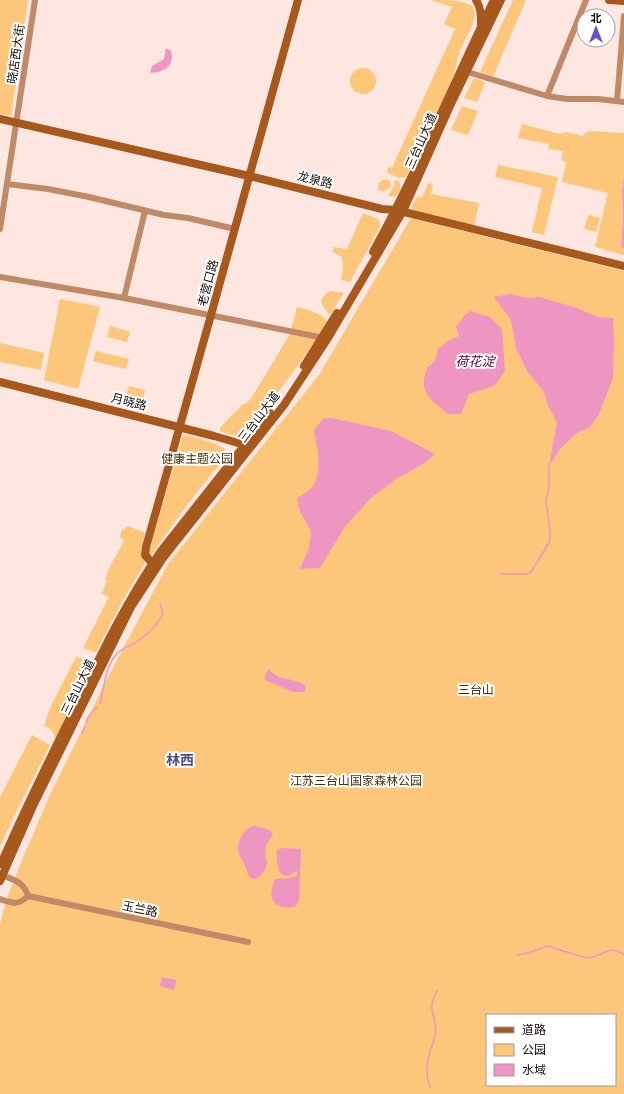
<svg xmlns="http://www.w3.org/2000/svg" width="624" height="1094" font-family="Mulish,'Noto Sans SC',sans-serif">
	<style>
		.green { fill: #fcc67b; fill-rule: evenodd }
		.water { fill: #ef95c2 }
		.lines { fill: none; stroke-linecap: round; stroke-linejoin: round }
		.stream { stroke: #ef95c2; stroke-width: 1.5 }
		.street { stroke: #c08a68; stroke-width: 6 }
		.secondary { stroke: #a6581d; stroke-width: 8 }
		.labels { text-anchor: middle; stroke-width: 4; stroke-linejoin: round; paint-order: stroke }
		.street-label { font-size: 12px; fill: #140806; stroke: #fff }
		.park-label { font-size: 12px; fill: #49320e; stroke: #fff }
		.water-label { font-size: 13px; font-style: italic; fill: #520134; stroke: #fff }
		.quarter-label { font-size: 14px; font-weight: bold; fill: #4f4b89; stroke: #fff }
	</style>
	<rect width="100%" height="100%" fill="#fee6e1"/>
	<g class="green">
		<polygon points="0,0 28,0 11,116 0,114"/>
		<path d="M431,0C441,0 466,0 472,6C481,19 463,40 459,54C457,60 456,68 454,74C441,110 422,143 406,177L399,178L388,173L387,171L388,167L392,168L455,29L444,24L452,7Z"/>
		<polygon points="513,0 526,0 493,77 480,72"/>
		<circle cx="363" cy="81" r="13"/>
		<polygon points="474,78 485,82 477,102 464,98"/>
		<polygon points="462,106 478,111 468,135 451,130"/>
		<polygon points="522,124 560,134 566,132 582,136 589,131 624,133 624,176 622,192 623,217 621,247 624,248 624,255 595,247 608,193 562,182 566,162 561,160 563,151 548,149 549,144 518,138"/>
		<polygon points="498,165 558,177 544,235 532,232 542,188 495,177"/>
		<polygon points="388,179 391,184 390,188 384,191 378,190 379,183 382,180"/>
		<polygon points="395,180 400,182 400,191 395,197 388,196 395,184 394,183"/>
		<polygon points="428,183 433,185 431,194 479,203 474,227 417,213 412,209 412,205 418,196 422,198"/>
		<polygon points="363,213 378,219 380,222 380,227 350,282 341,280 343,267 342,257 333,252 333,247 347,249"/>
		<polygon points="588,215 600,218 596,232 584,229"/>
		<path d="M411,218L624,271V1094H0V924L6,901L20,865L49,797L108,677L168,564L319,375ZM487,1015H615V1085H487Z"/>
		<path d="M330,291L344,293L330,315C321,306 317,299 330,291Z"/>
		<polygon points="60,299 100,307 78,389 44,380"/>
		<path d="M297,307C307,310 322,312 327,322L326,325C301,362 275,397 247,432C238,438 230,434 220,431V428L242,405L247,403L252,397L290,334Z"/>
		<polygon points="110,326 130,332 127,342 107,337"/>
		<polygon points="0,343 44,353 41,370 0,362"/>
		<polygon points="96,351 129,359 126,369 93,361"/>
		<polygon points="129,386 145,390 142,403 125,399"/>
		<path d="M183,435C198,438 212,441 225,449V459C198,489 174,522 151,556L148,554Z"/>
		<polygon points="128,526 145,533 141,552 145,563 122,602 96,652 94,652 83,648 109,597 102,594 107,580 105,580 109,568 124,541 120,537 121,531"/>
		<polygon points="76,657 93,661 56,739 51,729 44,726 50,708"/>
		<polygon points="32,735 50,745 13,818 0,847 0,797"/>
	</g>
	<g class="water">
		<path d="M166,48L171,51C175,67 164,72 150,73L152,66L164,59Z"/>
		<polygon points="624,176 624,248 621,247 623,217 622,192"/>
		<polygon points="510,294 527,298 539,297 574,307 598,317 613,318 614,342 613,378 599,414 590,427 577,433 560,449 549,466 557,422 548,406 544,392 527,371 516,348 511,320 494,297"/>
		<path d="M470,311L490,317L502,329L505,371L494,386L469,394L461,414H448C430,399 417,392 428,366C434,364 438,357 437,350L448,341L459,336L456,327L464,316Z"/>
		<path d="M324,418H332L391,431L435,454L423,464L396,479L371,498L344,528L320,568L300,569L309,548L311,531L300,512L297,498C302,495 307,492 310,489C324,475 317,447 314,430Z"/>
		<path d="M269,669C278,682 295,677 306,686L304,692H293L265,680V675Z"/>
		<path d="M255,826L270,830L273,835L266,845L265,852L267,863L265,870L258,878L253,879C247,877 248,872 245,866C244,863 242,860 240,857C235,846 242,827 255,826Z"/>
		<path d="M282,848L301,849L299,900L296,906C290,908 286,908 280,906C267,901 272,888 275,879L290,878L297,876V871H296C279,885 276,865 277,852V850Z"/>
		<polygon points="162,977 176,980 174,990 160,986"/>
	</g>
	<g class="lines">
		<g class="stream">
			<polyline points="500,574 527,574 531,572 549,543 550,537 550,530 546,501 549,488 549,466"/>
			<path d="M100,703C104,688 105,669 115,656C120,648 131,646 138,641C148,634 158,624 163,614L160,603"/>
			<polyline points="86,723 88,717 97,707"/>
			<polyline points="82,733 85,726"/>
			<polyline points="518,955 531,952 547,946 583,957 590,958 611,950 616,951 624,954"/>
			<path d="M430,1087C426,1076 426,1063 430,1051C432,1046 434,1041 435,1036C438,1024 431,1015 432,1005C432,1000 435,995 437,990"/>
		</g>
		<g class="street">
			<polyline points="464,71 547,96 567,99 598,99 624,102"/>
			<polyline points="547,96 586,0"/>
			<polyline points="617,101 624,16"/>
			<polyline points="7,184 48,189 89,197 164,215 188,218 235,229"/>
			<polyline points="0,229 35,0"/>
			<polyline points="0,277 124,298 324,338"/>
			<polyline points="124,298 145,211"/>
			<polyline points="28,896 248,942"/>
			<path d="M0,899C12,903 18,906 28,896C24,882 14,880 2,875"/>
		</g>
		<g class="secondary">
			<path d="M476,0C481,8 481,15 481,24"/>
			<polyline points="609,0 624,1"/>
			<polyline points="0,119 249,176 382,209 396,210 624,266"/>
			<path d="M373,252C418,170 453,84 494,0"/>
			<polyline points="304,366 337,313"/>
			<polyline points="0,382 214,436 245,445 248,447"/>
			<polyline points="156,566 152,563 145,555 146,547 211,315 298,0"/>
			<path d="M1,864C24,811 49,760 75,708C101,654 127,600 161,551L270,413"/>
			<polyline points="0,881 34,804 131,607 163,558 284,405 328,338 403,211 450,106 501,0"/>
		</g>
	</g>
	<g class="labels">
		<g class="street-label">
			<text transform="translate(16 54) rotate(-82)" y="4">晓店西大街</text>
			<text transform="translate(421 141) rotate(-66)" y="4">三台山大道</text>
			<text transform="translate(315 180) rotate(14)" y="4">龙泉路</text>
			<text transform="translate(208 283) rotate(-75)" y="4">老营口路</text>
			<text transform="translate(129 402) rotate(14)" y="4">月晓路</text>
			<text transform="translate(259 417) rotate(-53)" y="4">三台山大道</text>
			<text transform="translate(78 687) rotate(-64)" y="4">三台山大道</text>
			<text transform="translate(140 909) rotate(12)" y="4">玉兰路</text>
		</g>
		<g class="park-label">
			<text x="197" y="463">健康主题公园</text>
			<text x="476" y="694">三台山</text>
			<text x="356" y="785">江苏三台山国家森林公园</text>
		</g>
		<g class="water-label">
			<text x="475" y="366">荷花淀</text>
		</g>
		<g class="quarter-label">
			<text x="180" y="765">林西</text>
		</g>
	</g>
	<rect x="486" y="1014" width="130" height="72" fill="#ffffff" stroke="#a19c9b"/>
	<rect x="494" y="1027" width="20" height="6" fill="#a6581d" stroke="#a19c9b"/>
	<text x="522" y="1034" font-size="12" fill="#140806">道路</text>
	<rect x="494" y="1044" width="20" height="12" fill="#fcc67b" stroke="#a19c9b"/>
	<text x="522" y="1054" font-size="12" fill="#140806">公园</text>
	<rect x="494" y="1064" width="20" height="12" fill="#ef95c2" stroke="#a19c9b"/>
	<text x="522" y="1074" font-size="12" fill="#140806">水域</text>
	<g transform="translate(596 28)"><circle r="19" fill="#ffffff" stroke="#a19c9b"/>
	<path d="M0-3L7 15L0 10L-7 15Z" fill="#6351ca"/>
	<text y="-6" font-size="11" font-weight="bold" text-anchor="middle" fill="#140806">北</text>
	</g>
</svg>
